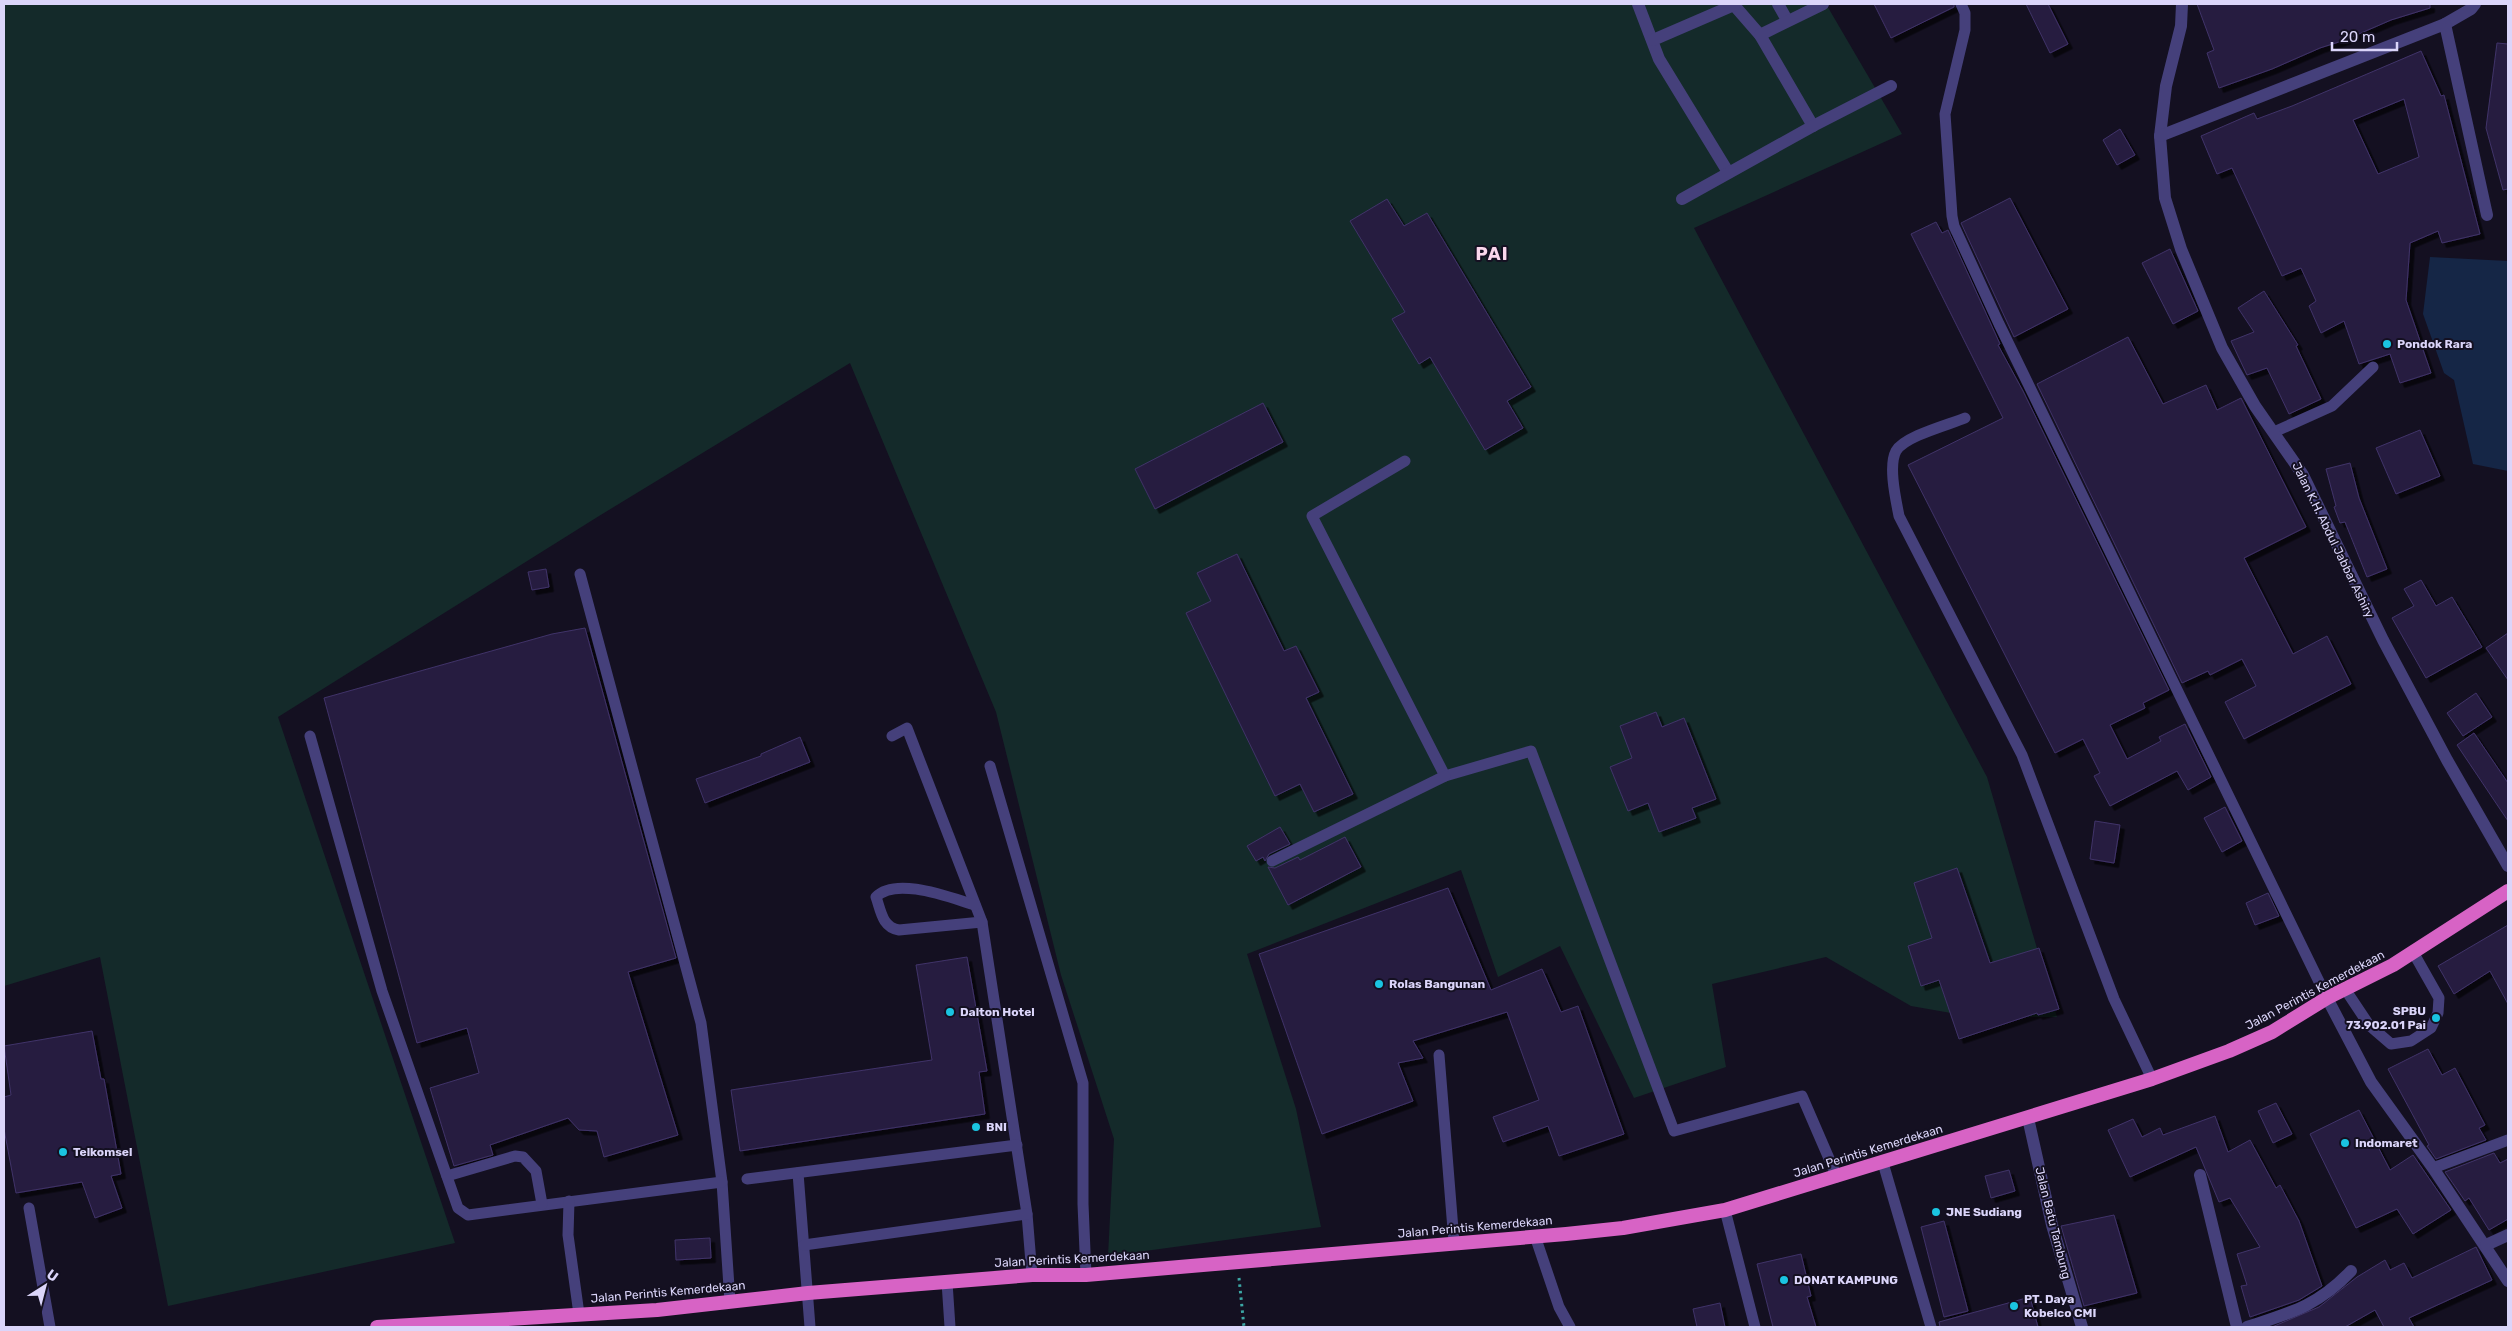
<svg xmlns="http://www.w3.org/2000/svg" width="2512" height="1331" font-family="Rubik,sans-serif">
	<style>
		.green { fill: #142a2a }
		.water { fill: #152646 }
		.building { fill: #271e40; stroke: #403369; fill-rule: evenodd; filter: url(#shadow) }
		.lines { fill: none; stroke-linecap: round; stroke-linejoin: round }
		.path { stroke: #3ca7a5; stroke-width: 3; stroke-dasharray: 2.5 4; stroke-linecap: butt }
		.service { stroke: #45407b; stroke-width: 11 }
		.minor { stroke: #45407b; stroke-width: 12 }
		.trunk { stroke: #d763c5; stroke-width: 14 }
		.poi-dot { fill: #1ac4e1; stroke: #141021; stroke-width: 2 }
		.labels { text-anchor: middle; stroke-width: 4; stroke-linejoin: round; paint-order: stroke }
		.poi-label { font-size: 12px; font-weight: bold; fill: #dbd5fa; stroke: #141021; text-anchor: start }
		.street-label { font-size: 12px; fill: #dbd5fa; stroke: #141021 }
		.district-label { font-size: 18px; font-weight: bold; letter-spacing: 1px; fill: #fad7ec; stroke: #141021 }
	</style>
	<defs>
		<filter id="shadow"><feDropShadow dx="4.5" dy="4.5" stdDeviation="0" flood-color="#0009"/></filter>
	</defs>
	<rect width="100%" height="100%" fill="#141021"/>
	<polygon class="green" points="4,4 1826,4 1902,134 1694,228 1987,777 2057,1017 1974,1017 1911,1006 1826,957 1712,984 1726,1067 1634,1098 1560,946 1498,977 1461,870 1247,954 1296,1109 1321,1227 1108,1256 1114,1139 1061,975 996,712 850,363 599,516 278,717 455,1243 168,1306 100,957 4,986"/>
	<polygon class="water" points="2430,257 2508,261 2508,471 2473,464 2454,380 2444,373 2423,314"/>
	<g class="building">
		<polygon points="1874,4 1954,4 1954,7 1891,38"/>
		<polygon points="2026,4 2048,4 2068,44 2050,53"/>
		<polygon points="2197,4 2430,4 2430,8 2391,20 2345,40 2320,48 2272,69 2219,88 2207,53 2214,50"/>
		<polygon points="2497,43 2508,44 2508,189 2503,190 2486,128"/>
		<path d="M2421,51L2441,96L2444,95L2480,234L2442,243L2438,231L2410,243L2406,300L2431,373L2400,383L2390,354L2359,364L2344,321L2321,333L2309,306L2316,301L2301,268L2282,276L2232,168L2217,174L2201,136L2254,113L2257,119L2292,106ZM2404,99L2419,157L2378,174L2353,120Z"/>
		<polygon points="2120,129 2135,155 2117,165 2103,140"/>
		<polygon points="2010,198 2068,309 2014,337 1961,223"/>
		<polygon points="1387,199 1404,226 1427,213 1531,387 1507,401 1523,428 1485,450 1430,357 1419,364 1392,319 1405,312 1350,221"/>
		<polygon points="1936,222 1942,233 1948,230 2000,344 1998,345 2023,391 2169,690 2143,703 2145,708 2110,725 2127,759 2161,741 2159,737 2185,724 2211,777 2188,790 2177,771 2110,806 2094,776 2100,773 2083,739 2055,753 1908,465 2003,418 1911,234"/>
		<polygon points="2170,249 2198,311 2173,324 2142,263"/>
		<polygon points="2264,291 2298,345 2296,346 2321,399 2289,414 2267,368 2247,375 2231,341 2254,332 2238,308"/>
		<polygon points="2128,337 2163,404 2206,385 2217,410 2241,398 2306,527 2244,558 2293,654 2327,636 2351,684 2244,739 2225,702 2256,686 2242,659 2210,675 2208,671 2182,683 2037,384"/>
		<polygon points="1263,403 1283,442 1155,509 1135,469"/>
		<polygon points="2420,430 2440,476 2396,494 2376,448"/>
		<polygon points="2350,463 2359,498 2387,569 2367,577 2345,522 2340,523 2334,507 2336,506 2326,469"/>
		<polygon points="1237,554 1284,651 1296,646 1319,692 1306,698 1353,794 1314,812 1300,784 1275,796 1186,613 1211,601 1197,573"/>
		<polygon points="546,569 549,587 532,590 528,572"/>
		<polygon points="2421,580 2436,606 2452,597 2482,647 2426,678 2392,618 2414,606 2404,589"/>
		<polygon points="585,628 676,958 628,972 678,1135 604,1157 597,1131 579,1130 568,1118 490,1145 493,1155 454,1166 430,1088 479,1073 467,1028 417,1043 324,698 552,634"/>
		<polygon points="2508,633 2508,680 2486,648"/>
		<polygon points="2476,693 2492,717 2463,736 2447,713"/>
		<polygon points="1656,712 1662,727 1684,718 1716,799 1692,808 1696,818 1659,832 1648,803 1628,811 1610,767 1632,758 1620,726"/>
		<polygon points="2474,733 2508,783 2508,821 2457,745"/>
		<polygon points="800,737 810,762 705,803 696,779 761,756 761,754"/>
		<polygon points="2225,807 2242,841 2222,852 2204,818"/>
		<polygon points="2095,821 2120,825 2114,863 2090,859"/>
		<polygon points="1280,827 1290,844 1269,854 1265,861 1263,857 1256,861 1247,846"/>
		<polygon points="1345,837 1361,867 1288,905 1268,867 1275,868 1298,857 1300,860"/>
		<polygon points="1957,868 1990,963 2039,948 2059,1009 2038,1015 2037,1013 1959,1039 1939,980 1921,986 1908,946 1932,938 1914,883"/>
		<polygon points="1448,888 1491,990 1542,969 1561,1012 1578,1006 1624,1134 1559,1156 1548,1126 1503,1142 1493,1117 1539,1100 1507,1012 1413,1041 1423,1058 1398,1063 1413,1101 1322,1134 1259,954"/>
		<polygon points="2268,893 2279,916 2255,925 2246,903"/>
		<polygon points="2508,925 2508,1004 2490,971 2454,994 2438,966"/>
		<polygon points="967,957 987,1071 979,1072 985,1114 740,1151 731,1090 932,1060 916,965"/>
		<polygon points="92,1031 101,1079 104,1079 121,1174 111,1176 122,1208 95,1218 82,1182 16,1193 4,1129 4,1097 11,1095 4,1046"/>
		<polygon points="2428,1049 2442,1075 2455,1068 2485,1125 2479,1128 2486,1140 2436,1159 2427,1146 2429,1145 2388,1069"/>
		<polygon points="2276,1103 2292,1134 2273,1143 2258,1111"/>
		<polygon points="2359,1110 2390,1170 2413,1155 2451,1210 2413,1234 2397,1209 2356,1228 2310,1134"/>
		<polygon points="2215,1116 2228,1152 2250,1140 2276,1188 2280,1185 2299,1221 2322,1286 2299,1300 2250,1317 2241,1286 2247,1285 2237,1254 2260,1247 2230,1198 2219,1202 2196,1147 2130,1177 2108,1130 2133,1119 2142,1137 2160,1128 2163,1135"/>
		<polygon points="2494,1153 2500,1163 2508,1159 2508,1219 2489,1230 2469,1198 2465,1201 2445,1172"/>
		<polygon points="2009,1170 2015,1191 1991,1198 1985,1176"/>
		<polygon points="2114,1215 2137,1293 2084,1306 2061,1226"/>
		<polygon points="1944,1221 1968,1311 1944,1317 1921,1227"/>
		<polygon points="710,1238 711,1258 676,1260 675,1240"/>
		<polygon points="2476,1247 2492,1280 2409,1318 2414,1327 2384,1327 2375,1310 2345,1327 2272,1327 2319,1307 2357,1277 2385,1260 2390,1270 2404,1263 2412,1278"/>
		<polygon points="1801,1254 1811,1296 1807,1297 1816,1327 1773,1327 1757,1264"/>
		<polygon points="2030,1297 2038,1327 1940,1327 1939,1322"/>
		<polygon points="1720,1303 1725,1327 1697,1327 1693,1309"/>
	</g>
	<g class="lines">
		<polyline class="path" points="1239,1278 1244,1327"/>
		<g class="service">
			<polyline points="1961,4 1965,13 1965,30 1945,114 1952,216 1954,226 1999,324 2327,998"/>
			<path d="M1965,418C1948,425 1905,436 1896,451C1888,466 1896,500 1899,516L2022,755L2114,999L2152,1079"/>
			<polyline points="2274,432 2332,406 2373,367"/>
			<polyline points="1405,461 1312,516 1445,776 1531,751 1674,1131 1802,1096 1837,1177"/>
			<polyline points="580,574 701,1023 722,1182 730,1302"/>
			<polyline points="310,736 382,991 458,1208 468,1215 722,1182"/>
			<polyline points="892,736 907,728 982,922 1027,1214 1032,1275"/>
			<polyline points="990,766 1083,1083 1083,1204 1086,1275"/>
			<polyline points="1272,861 1445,776"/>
			<path d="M975,905C951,898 896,876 876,897C881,911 882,927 899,930L982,922"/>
			<polyline points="2345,989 2369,1025 2391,1044 2411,1041 2431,1028 2438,1013 2439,998 2413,952"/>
			<polyline points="1439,1055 1454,1242"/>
			<polyline points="1883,1163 1931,1327"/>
			<polyline points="2433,1168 2508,1140"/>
			<polyline points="798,1173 810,1327"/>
			<polyline points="447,1176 515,1156 523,1157 536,1171 542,1204"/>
			<polyline points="747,1179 1017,1145"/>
			<polyline points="569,1201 568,1235 579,1314"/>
			<polyline points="29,1208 50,1327"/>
			<polyline points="1725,1210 1755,1327"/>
			<polyline points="1535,1236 1559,1307 1570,1327"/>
			<polyline points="804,1245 1027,1214"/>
			<polyline points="947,1282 950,1327"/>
		</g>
		<g class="minor">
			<polyline points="1638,4 1659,59 1728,172"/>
			<polyline points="1733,4 1760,35"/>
			<polyline points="1778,4 1787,20"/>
			<polyline points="2182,4 2181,26 2166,86 2160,136 2165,198 2181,249 2222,348 2255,406 2303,475 2383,640 2447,760 2508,866"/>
			<polyline points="2445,24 2471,9 2475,4"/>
			<polyline points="1653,40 1734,5"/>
			<polyline points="1813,126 1760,35 1823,4"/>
			<polyline points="2160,136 2445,24 2487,215"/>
			<polyline points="1682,199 1813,126 1891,86"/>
			<polyline points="2327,998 2371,1082 2433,1168 2508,1281"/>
			<polyline points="2028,1118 2052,1225 2082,1327"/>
			<polyline points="2200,1175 2237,1327"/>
			<polyline points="2486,1245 2508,1235"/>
			<path d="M2247,1327C2290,1313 2318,1306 2351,1271"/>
		</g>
		<polyline class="trunk" points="377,1327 657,1310 808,1293 1032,1275 1086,1275 1566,1234 1623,1228 1725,1210 2152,1079 2229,1051 2272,1032 2327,998 2393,965 2508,891"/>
	</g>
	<g class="poi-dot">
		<circle cx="2387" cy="344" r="5"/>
		<circle cx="1379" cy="984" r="5"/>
		<circle cx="950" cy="1012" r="5"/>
		<circle cx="2436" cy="1018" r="5"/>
		<circle cx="976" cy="1127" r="5"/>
		<circle cx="2345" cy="1143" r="5"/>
		<circle cx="63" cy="1152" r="5"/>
		<circle cx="1936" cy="1212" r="5"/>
		<circle cx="1784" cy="1280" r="5"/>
		<circle cx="2014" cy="1306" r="5"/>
	</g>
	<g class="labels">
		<g class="poi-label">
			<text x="2397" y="348">Pondok Rara</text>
			<text x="1389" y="988">Rolas Bangunan</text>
			<text x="2426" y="1015" text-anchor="end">SPBU<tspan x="2426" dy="14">73.902.01 Pai</tspan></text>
			<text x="960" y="1016">Dalton Hotel</text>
			<text x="986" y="1131">BNI</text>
			<text x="2355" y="1147">Indomaret</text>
			<text x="73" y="1156">Telkomsel</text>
			<text x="1946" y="1216">JNE Sudiang</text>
			<text x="1794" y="1284">DONAT KAMPUNG</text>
			<text x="2024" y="1303">PT. Daya<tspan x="2024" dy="14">Kobelco CMI</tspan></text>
		</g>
		<g class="street-label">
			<text transform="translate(2333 540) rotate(64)" y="4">Jalan K.H. Abdul Jabbar Ashiry</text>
			<text transform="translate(2315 990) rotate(-28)" y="4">Jalan Perintis Kemerdekaan</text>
			<text transform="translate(1868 1151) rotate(-17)" y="4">Jalan Perintis Kemerdekaan</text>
			<text transform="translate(2053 1223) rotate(76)" y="4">Jalan Batu Tambung</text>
			<text transform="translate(1475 1227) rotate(-5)" y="4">Jalan Perintis Kemerdekaan</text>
			<text transform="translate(1072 1259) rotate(-3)" y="4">Jalan Perintis Kemerdekaan</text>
			<text transform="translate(668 1292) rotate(-5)" y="4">Jalan Perintis Kemerdekaan</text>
		</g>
		<g class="district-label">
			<text x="1492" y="260">PAI</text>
		</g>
	</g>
	<rect width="2512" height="1331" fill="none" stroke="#dbd5fa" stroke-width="10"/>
	<g transform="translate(45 1286) rotate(36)" stroke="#141021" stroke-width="4" paint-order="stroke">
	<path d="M0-4L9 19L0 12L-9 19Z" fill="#dbd5fa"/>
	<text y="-8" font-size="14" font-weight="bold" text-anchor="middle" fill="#dbd5fa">U</text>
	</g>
	<path d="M2332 42v8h65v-8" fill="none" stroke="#dbd5fa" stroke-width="2.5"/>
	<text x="2340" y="42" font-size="15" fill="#dbd5fa" stroke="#141021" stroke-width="4" paint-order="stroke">20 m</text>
</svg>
